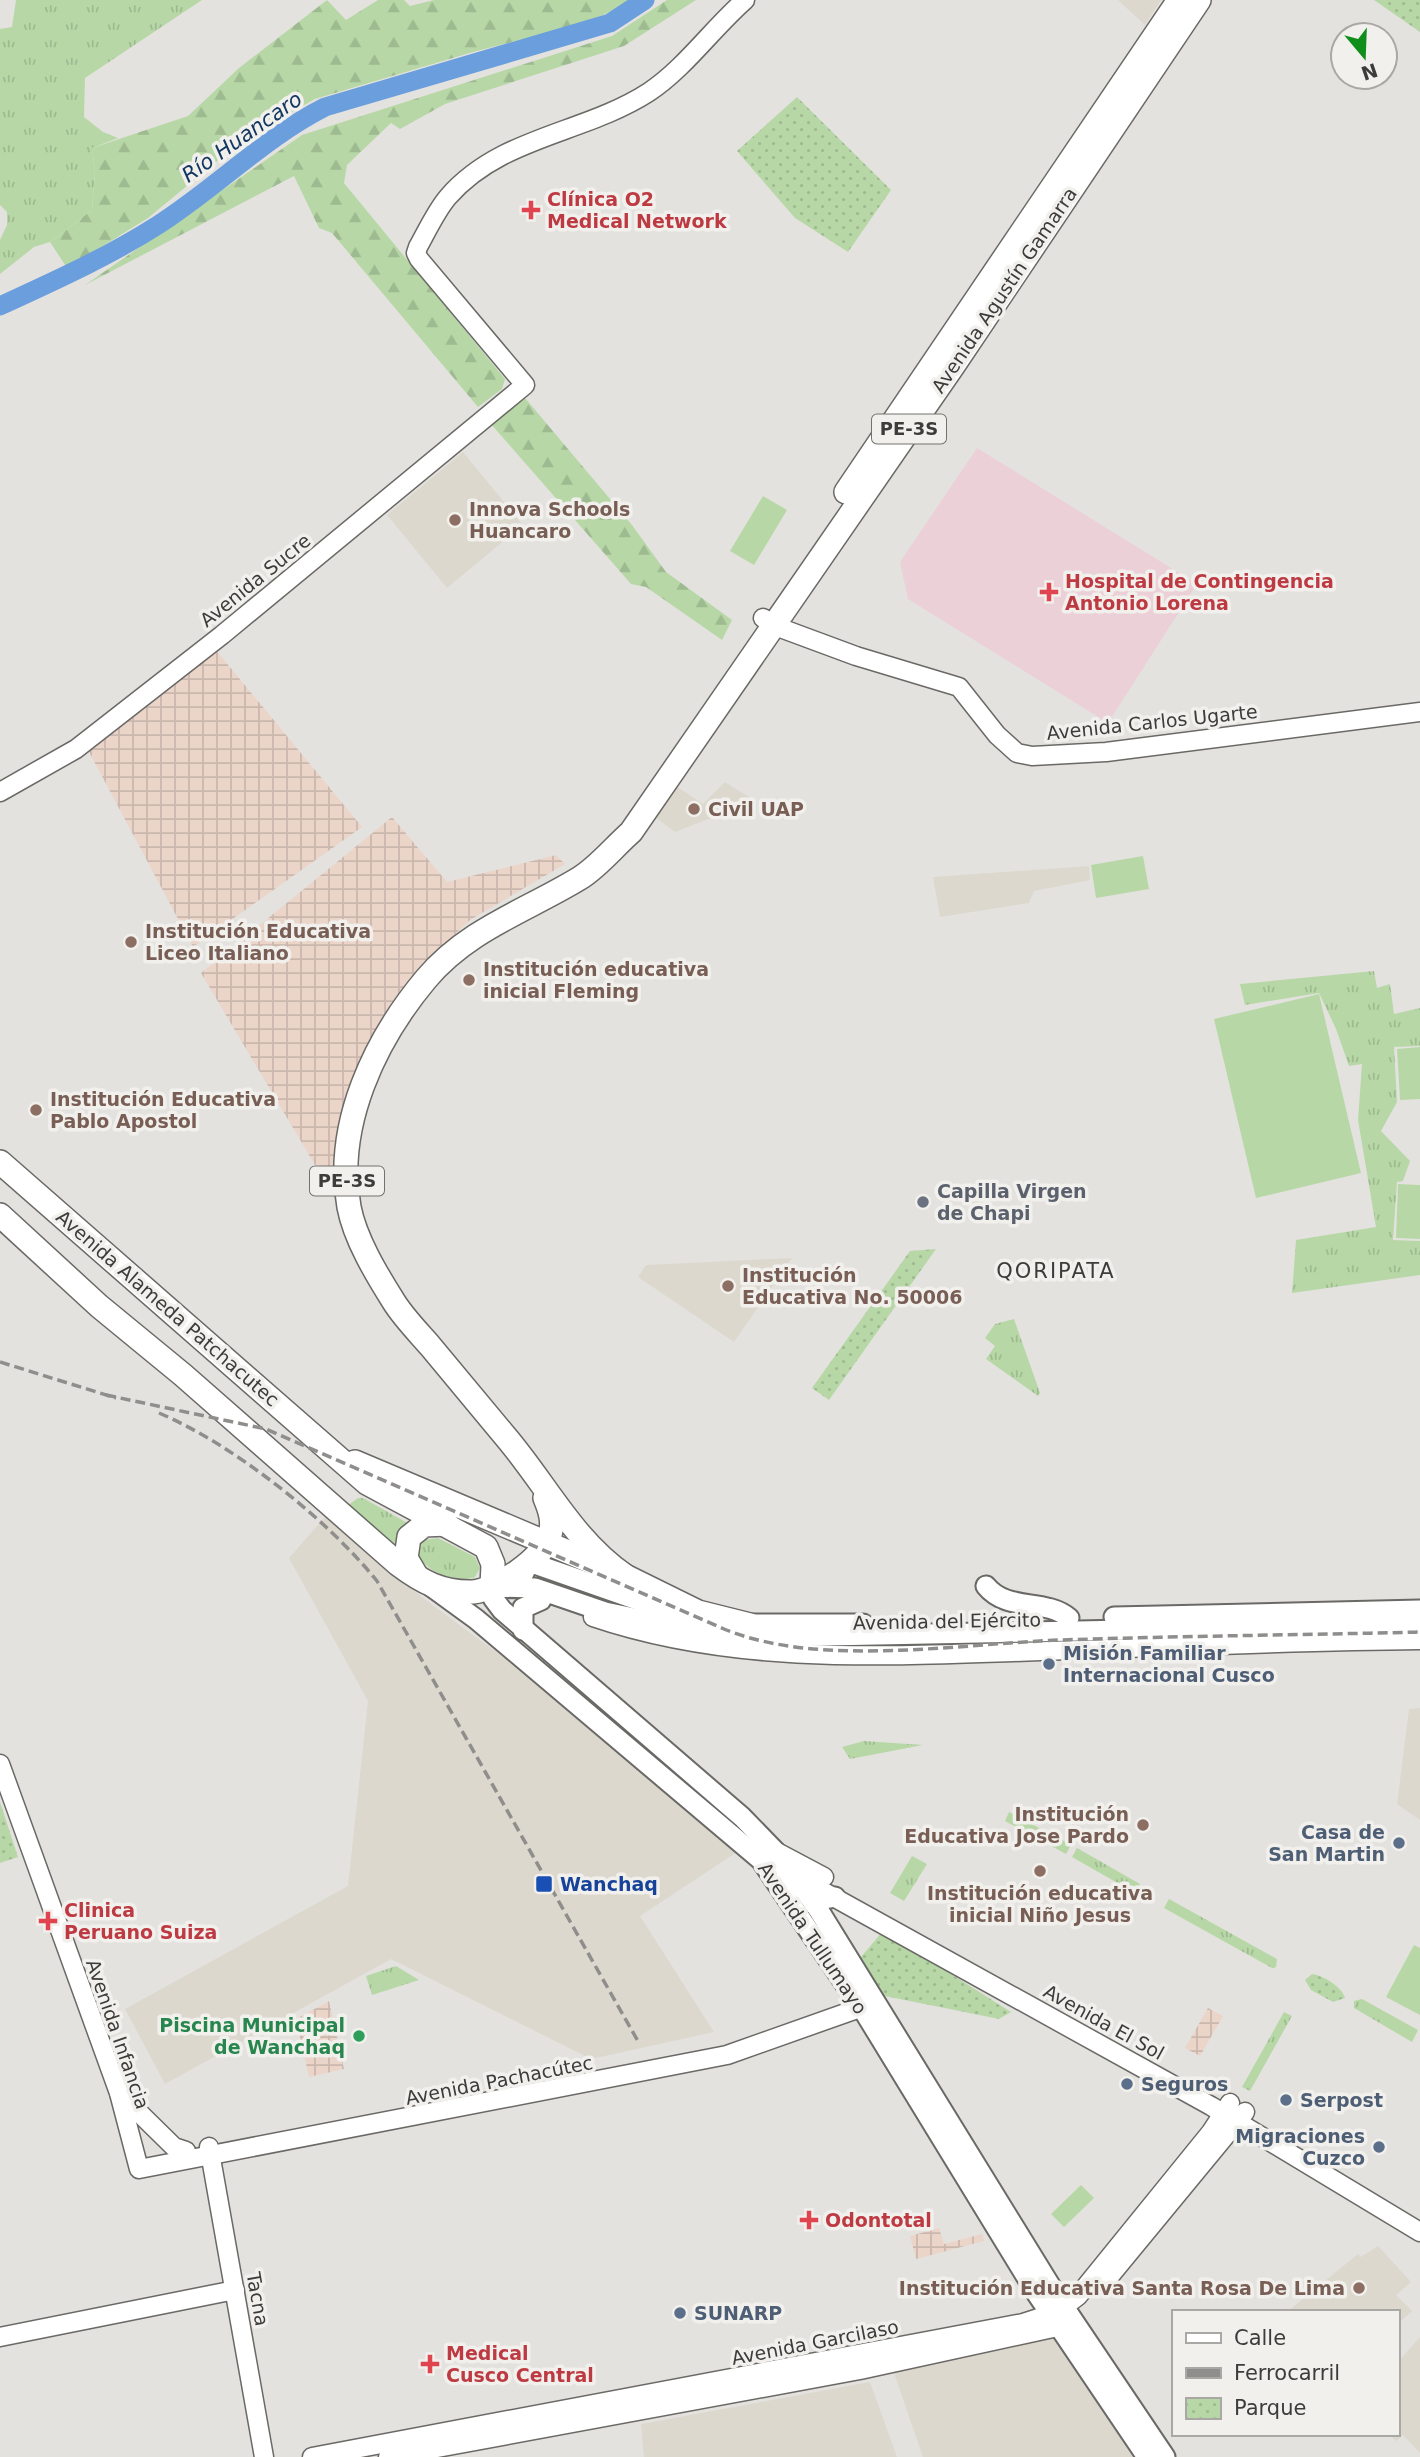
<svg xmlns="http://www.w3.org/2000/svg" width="1420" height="2457" font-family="'DejaVu Sans',sans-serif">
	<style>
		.built { fill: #dcd8ce }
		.industrial { fill: url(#industrial-grid) }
		.medical { fill: #ebd1d7 }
		.grass { fill: url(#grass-tufts) }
		.forest { fill: url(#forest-firs) }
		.park { fill: url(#park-dots) }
		.pitch { fill: #b7d8a6 }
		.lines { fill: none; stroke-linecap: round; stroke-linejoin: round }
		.river { stroke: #6a9edd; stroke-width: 19 }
		.secondary-casing { stroke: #6a6966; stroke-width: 21 }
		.primary-casing { stroke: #6a6966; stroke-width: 23 }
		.highway-casing { stroke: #6a6966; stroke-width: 26 }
		.secondary { stroke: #fff; stroke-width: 18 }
		.primary { stroke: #fff; stroke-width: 19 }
		.highway { stroke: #fff; stroke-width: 23 }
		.rail { stroke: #908e8c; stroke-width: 3.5; stroke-dasharray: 10 5; stroke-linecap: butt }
		.health-dot { fill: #e0444e; stroke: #f1f0ec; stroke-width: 2.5 }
		.education-dot { fill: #8d6e63; stroke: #f1f0ec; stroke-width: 2.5 }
		.worship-dot { fill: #6b7280; stroke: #f1f0ec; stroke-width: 2.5 }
		.service-dot { fill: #5c6f8a; stroke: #f1f0ec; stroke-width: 2.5 }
		.transit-dot { fill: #1a4fb4; stroke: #f1f0ec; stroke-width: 2.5 }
		.leisure-dot { fill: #2e9e5b; stroke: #f1f0ec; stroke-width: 2.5 }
		.labels { text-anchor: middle; stroke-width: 7; stroke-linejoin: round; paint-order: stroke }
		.shield { fill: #f1f0ec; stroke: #737270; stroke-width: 2 }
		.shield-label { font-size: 18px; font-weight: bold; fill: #3d3c3b }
		.health-label { font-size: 19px; font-weight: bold; fill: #be3a42; stroke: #f1f0ec; text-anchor: start }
		.street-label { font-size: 19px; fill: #3d3c3b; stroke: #f1f0ec }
		.education-label { font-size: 19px; font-weight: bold; fill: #785e54; stroke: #f1f0ec; text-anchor: start }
		.worship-label { font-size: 19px; font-weight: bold; fill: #5b616d; stroke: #f1f0ec; text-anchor: start }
		.service-label { font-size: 19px; font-weight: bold; fill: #4e5e75; stroke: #f1f0ec; text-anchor: start }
		.transit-label { font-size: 19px; font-weight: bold; fill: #164399; stroke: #f1f0ec; text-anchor: start }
		.leisure-label { font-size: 19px; font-weight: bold; fill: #27864d; stroke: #f1f0ec; text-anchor: end }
		.water-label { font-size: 21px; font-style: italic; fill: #133760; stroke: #f1f0ec }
		.neighbourhood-label { font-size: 21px; letter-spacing: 2px; fill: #3d3c3b; stroke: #f1f0ec }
	</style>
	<defs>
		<pattern id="industrial-grid" width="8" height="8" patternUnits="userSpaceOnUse" patternTransform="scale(1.75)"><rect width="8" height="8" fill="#ebd4c8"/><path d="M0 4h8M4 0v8" fill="none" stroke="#cab7ad"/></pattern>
		<pattern id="grass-tufts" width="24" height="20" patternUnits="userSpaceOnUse" patternTransform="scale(1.75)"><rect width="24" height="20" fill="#b7d8a6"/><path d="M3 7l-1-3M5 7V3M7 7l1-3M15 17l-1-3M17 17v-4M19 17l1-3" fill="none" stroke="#9eba90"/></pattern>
		<pattern id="forest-firs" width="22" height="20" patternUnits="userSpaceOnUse" patternTransform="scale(1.75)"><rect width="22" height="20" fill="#b7d8a6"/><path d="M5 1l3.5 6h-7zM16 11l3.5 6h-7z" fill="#9eba90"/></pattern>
		<pattern id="park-dots" width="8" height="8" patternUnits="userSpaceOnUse" patternTransform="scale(1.75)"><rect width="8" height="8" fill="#b7d8a6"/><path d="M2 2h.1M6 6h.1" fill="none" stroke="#9eba90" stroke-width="1.8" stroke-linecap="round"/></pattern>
	</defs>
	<rect width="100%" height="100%" fill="#e4e2df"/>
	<g class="built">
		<polygon points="1118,0 1161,0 1145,25"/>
		<polygon points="463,452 523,525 447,588 387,515"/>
		<polygon points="725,782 755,801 675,832 651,814 673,784 703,804"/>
		<polygon points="1089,866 1090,880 1034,891 1029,903 940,917 933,877"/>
		<polygon points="792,1258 734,1342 638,1277 646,1265"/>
		<polygon points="325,1517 423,1598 530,1677 737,1852 640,1916 714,2032 591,2059 391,1959 165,2084 125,2009 348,1886 368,1701 289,1558"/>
		<polygon points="1420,1708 1420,1820 1397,1804 1409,1709"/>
		<polygon points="1378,2246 1411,2282 1396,2295 1412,2311 1400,2322 1397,2312 1287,2312 1358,2254 1361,2257"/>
		<polygon points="1056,2336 1140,2457 923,2457 893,2370"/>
		<polygon points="1420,2337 1420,2453 1403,2435 1396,2441 1389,2434 1397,2434 1397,2363"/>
		<polygon points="870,2382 897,2457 644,2457 641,2424"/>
	</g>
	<g class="industrial">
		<polygon points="215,649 362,827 193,947 88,750"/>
		<polygon points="392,817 447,882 556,855 565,864 470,920 417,970 399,994 358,1066 352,1085 338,1167 315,1165 201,973"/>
		<polygon points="329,2001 344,2069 309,2077 296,2019"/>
		<polygon points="1208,2008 1223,2016 1200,2056 1185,2048"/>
		<polygon points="939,2228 944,2244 982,2234 984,2241 916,2259 910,2236"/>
	</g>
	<polygon class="medical" points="977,448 1197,584 1108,723 908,599 900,562"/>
	<g class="grass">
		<polygon points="16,0 202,0 85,78 84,117 103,132 118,138 92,148 95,171 92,210 50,242 34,247 0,274 0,240 7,225 7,212 0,205 0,29 12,27"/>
		<polygon points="1374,971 1377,988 1390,984 1394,1014 1420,1008 1420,1046 1394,1047 1397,1102 1381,1131 1410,1161 1403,1181 1397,1182 1393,1240 1420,1241 1420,1275 1292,1293 1296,1240 1376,1227 1358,1120 1362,1064 1349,1066 1336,1029 1319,993 1245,1005 1240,984"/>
		<polygon points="1014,1319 1040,1393 1038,1396 986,1359 995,1346 985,1338 995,1324"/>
		<path d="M358,1498H363L411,1525C397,1533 395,1542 397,1558L347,1506Z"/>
		<path d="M438,1538L475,1557L480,1568L475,1577C456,1585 415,1569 417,1546L424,1540Z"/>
		<polygon points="864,1741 923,1745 850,1759 842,1747"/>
		<polygon points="1009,1812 1071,1845 1066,1854 1005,1821"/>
		<polygon points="1077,1848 1140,1884 1135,1893 1072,1857"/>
		<polygon points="912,1856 927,1864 904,1901 890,1893"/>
		<polygon points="1169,1899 1277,1959 1276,1967 1272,1968 1164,1908"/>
		<polygon points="396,1966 419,1980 372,1995 366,1976"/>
		<polygon points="1362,1999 1418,2030 1412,2042 1354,2008 1354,2001"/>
		<polygon points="1284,2012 1292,2016 1250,2091 1242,2087"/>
	</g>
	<g class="forest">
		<polygon points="327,0 346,20 378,0 404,0 410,6 434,0 633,0 587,23 473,52 315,99 245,138 148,218 67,268 50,242 92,210 95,171 92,148 188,116 239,68"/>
		<polygon points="667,0 696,0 624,46 445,104 400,129 391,123 347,165 344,183 505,379 502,389 478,407 332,233 319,228 294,176 85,285 302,135 612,36"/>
		<polygon points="525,398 632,525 666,572 732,620 722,640 646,587 631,584 491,424"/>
	</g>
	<g class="park">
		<polygon points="1374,0 1420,0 1420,32"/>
		<polygon points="797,97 891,190 848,252 795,218 737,151"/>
		<polygon points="936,1249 829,1400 812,1388 910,1251"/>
		<polygon points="0,1802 18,1857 0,1863"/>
		<polygon points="883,1931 1011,2012 999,2019 875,1994 855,1964"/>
		<path d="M1312,1974C1324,1976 1341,1986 1345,1998L1333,2002L1311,1990L1305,1980Z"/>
	</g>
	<g class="pitch">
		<polygon points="763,496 787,510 754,565 730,551"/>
		<polygon points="1143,856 1149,889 1096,898 1091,865"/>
		<polygon points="1319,994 1361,1173 1256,1198 1214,1019"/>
		<polygon points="1420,1047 1420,1099 1400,1100 1397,1049"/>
		<polygon points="1398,1184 1420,1185 1420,1239 1396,1238"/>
		<polygon points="1414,1945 1420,1948 1420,2015 1386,1997"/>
		<polygon points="1081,2185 1094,2198 1064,2227 1051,2214"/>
	</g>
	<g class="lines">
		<path class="river" d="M0,306C54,281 108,257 158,225C216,188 264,138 325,107L610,23L645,0"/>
		<defs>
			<g id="secondary">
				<polyline points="763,618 775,626 856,656 959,687 997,735 1017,753 1032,756 1106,752 1420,712"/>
				<path d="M0,792L76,749L222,635L525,385L419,259L416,253L418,247C427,231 436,211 448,197C501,136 584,134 649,92C685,68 712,29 745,0"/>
				<path d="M593,1617C728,1663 872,1657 1013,1652C1148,1648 1284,1641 1420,1640"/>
				<polyline points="0,1764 119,2093 139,2169 727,2055 874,2003"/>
				<polyline points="775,1851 824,1877"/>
				<polyline points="790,1873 1211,2106 1420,2232"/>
				<polyline points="119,2093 174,2147 186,2151"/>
				<polyline points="209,2147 264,2457"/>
				<polyline points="1109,2277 1245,2112"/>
				<polyline points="0,2337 235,2290"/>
				<polyline points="312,2457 1023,2323 1057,2312 1078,2296 1211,2132 1230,2103"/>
				<polyline points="388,2457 860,2370 1053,2328 1068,2320"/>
			</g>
			<g id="primary">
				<polyline points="523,1575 529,1562 692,1619"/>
				<path d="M986,1586C1007,1612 1045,1598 1069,1618"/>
				<polyline points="432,1587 476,1619 761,1860 865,2013 1037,2294 1147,2457"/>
				<polyline points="1114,1617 1420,1610"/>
				<polyline points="736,1624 863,1624"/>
				<polyline points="523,1630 523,1608 541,1600"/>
				<polyline points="818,1909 820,1900 835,1897"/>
				<polyline points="1165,2457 1056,2295 818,1909 775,1851 742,1817 502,1610 493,1598 492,1587 535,1588 605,1612 729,1638 1420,1624"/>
			</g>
			<g id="highway">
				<polyline points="846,492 1179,0"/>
				<polyline points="0,1162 367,1483 486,1547 493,1564 492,1587"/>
				<path d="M0,1215L99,1306L183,1375L398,1564C422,1582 442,1593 473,1592C496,1590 544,1558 550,1535C554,1522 550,1510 545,1498"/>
				<polyline points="355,1462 625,1576 698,1612 750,1625"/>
				<polyline points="416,1575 406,1558 409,1537 424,1525 447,1524"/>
				<path d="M625,1576C572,1539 546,1484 505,1436C481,1407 456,1377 431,1347C419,1333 404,1318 394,1302C377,1275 355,1239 349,1207C334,1125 375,1040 426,979C468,929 526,911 580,878C598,867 614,847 631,832L953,366L1199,0"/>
			</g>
		</defs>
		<use href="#secondary" class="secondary-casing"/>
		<use href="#primary" class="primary-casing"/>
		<use href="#highway" class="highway-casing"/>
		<use href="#secondary" class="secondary"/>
		<use href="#primary" class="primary"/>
		<use href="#highway" class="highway"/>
		<g class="rail">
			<polyline points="0,1362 116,1398"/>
			<path d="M106,1395L266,1429L724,1629C818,1668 957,1644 1060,1640C1180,1636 1300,1635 1420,1632"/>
			<path d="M159,1413C234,1445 326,1518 377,1581L639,2043"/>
		</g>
	</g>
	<g class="health-dot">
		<path d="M527.5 199.5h7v7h7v7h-7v7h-7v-7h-7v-7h7z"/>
		<path d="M1045.5 581.5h7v7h7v7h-7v7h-7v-7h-7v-7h7z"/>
		<path d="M44.5 1910.5h7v7h7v7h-7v7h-7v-7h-7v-7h7z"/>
		<path d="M805.5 2209.5h7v7h7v7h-7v7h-7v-7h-7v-7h7z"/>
		<path d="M426.5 2353.5h7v7h7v7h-7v7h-7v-7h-7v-7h7z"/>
	</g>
	<g class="education-dot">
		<circle cx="455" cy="520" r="7"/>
		<circle cx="694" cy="809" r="7"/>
		<circle cx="131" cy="942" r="7"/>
		<circle cx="469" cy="980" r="7"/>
		<circle cx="36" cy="1110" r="7"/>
		<circle cx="728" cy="1286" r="7"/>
		<circle cx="1143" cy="1825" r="7"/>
		<circle cx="1040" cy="1871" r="7"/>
		<circle cx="1359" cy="2288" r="7"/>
	</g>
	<circle class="worship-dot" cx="923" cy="1202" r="7"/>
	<g class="service-dot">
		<circle cx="1049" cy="1664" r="7"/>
		<circle cx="1399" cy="1843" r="7"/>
		<circle cx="1127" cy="2084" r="7"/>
		<circle cx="1286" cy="2100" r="7"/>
		<circle cx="1379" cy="2147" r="7"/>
		<circle cx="680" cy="2313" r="7"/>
	</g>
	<rect class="transit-dot" x="535" y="1875" width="18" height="18" rx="3.5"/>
	<circle class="leisure-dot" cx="359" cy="2036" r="7"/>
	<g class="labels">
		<g class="shield">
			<rect x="872" y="414.5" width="74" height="29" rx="5"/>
			<rect x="310" y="1166.5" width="74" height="29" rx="5"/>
		</g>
		<g class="shield-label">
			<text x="909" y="435">PE-3S</text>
			<text x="347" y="1187">PE-3S</text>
		</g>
		<g class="health-label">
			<text x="547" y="206">Clínica O2<tspan x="547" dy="22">Medical Network</tspan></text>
			<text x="1065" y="588">Hospital de Contingencia<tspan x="1065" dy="22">Antonio Lorena</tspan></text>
			<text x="64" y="1917">Clinica<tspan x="64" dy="22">Peruano Suiza</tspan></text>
			<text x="825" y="2227">Odontotal</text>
			<text x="446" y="2360">Medical<tspan x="446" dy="22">Cusco Central</tspan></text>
		</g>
		<g class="street-label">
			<text transform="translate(1004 290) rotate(-56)" y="7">Avenida Agustín Gamarra</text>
			<text transform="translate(255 580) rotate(-39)" y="7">Avenida Sucre</text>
			<text transform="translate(1152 722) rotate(-6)" y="7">Avenida Carlos Ugarte</text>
			<text transform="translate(168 1308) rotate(41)" y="7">Avenida Alameda Patchacutec</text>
			<text transform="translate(947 1621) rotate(-1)" y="7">Avenida del Ejército</text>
			<text transform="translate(813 1938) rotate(56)" y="7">Avenida Tullumayo</text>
			<text transform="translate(1104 2022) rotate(29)" y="7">Avenida El Sol</text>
			<text transform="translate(118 2034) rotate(71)" y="7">Avenida Infancia</text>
			<text transform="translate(499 2080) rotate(-11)" y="7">Avenida Pachacútec</text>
			<text transform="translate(258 2299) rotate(80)" y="7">Tacna</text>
			<text transform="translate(815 2342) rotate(-11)" y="7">Avenida Garcilaso</text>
		</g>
		<g class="education-label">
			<text x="469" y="516">Innova Schools<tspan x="469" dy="22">Huancaro</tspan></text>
			<text x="708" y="816">Civil UAP</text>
			<text x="145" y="938">Institución Educativa<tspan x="145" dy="22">Liceo Italiano</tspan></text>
			<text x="483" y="976">Institución educativa<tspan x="483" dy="22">inicial Fleming</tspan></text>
			<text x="50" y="1106">Institución Educativa<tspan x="50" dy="22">Pablo Apostol</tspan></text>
			<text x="742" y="1282">Institución<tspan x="742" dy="22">Educativa No. 50006</tspan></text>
			<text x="1129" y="1821" text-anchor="end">Institución<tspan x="1129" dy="22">Educativa Jose Pardo</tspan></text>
			<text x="1040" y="1900" text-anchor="middle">Institución educativa<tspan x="1040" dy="22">inicial Niño Jesus</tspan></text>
			<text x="1345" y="2295" text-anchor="end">Institución Educativa Santa Rosa De Lima</text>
		</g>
		<g class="worship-label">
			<text x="937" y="1198">Capilla Virgen<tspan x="937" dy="22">de Chapi</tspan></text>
		</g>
		<g class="service-label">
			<text x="1063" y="1660">Misión Familiar<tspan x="1063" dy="22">Internacional Cusco</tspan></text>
			<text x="1385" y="1839" text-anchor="end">Casa de<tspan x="1385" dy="22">San Martin</tspan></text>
			<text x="1141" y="2091">Seguros</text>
			<text x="1300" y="2107">Serpost</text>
			<text x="1365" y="2143" text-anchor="end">Migraciones<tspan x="1365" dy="22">Cuzco</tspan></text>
			<text x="694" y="2320">SUNARP</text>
		</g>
		<g class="transit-label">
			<text x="560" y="1891">Wanchaq</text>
		</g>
		<g class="leisure-label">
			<text x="345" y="2032">Piscina Municipal<tspan x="345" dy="22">de Wanchaq</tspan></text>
		</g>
		<g class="water-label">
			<text transform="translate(242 137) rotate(-35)" y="7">Río Huancaro</text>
		</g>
		<g class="neighbourhood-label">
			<text x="1056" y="1278">QORIPATA</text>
		</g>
	</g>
	<rect x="1172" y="2310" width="228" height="126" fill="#f1f0ec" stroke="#a9a8a5" stroke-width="2"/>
	<rect x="1186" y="2333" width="35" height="10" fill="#ffffff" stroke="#a9a8a5" stroke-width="2"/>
	<text x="1234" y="2345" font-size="21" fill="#3d3c3b">Calle</text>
	<rect x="1186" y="2368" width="35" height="10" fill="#908e8c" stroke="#a9a8a5" stroke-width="2"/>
	<text x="1234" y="2380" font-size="21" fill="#3d3c3b">Ferrocarril</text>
	<rect x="1186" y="2398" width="35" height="21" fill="url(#park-dots)" stroke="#a9a8a5" stroke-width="2"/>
	<text x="1234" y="2415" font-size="21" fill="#3d3c3b">Parque</text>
	<g transform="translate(1364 56) rotate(161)"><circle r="33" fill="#f1f0ec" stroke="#a9a8a5" stroke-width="2"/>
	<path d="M0-5L12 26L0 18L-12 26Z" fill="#108e1b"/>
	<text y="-10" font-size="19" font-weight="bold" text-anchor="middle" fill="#3d3c3b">N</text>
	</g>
</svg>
